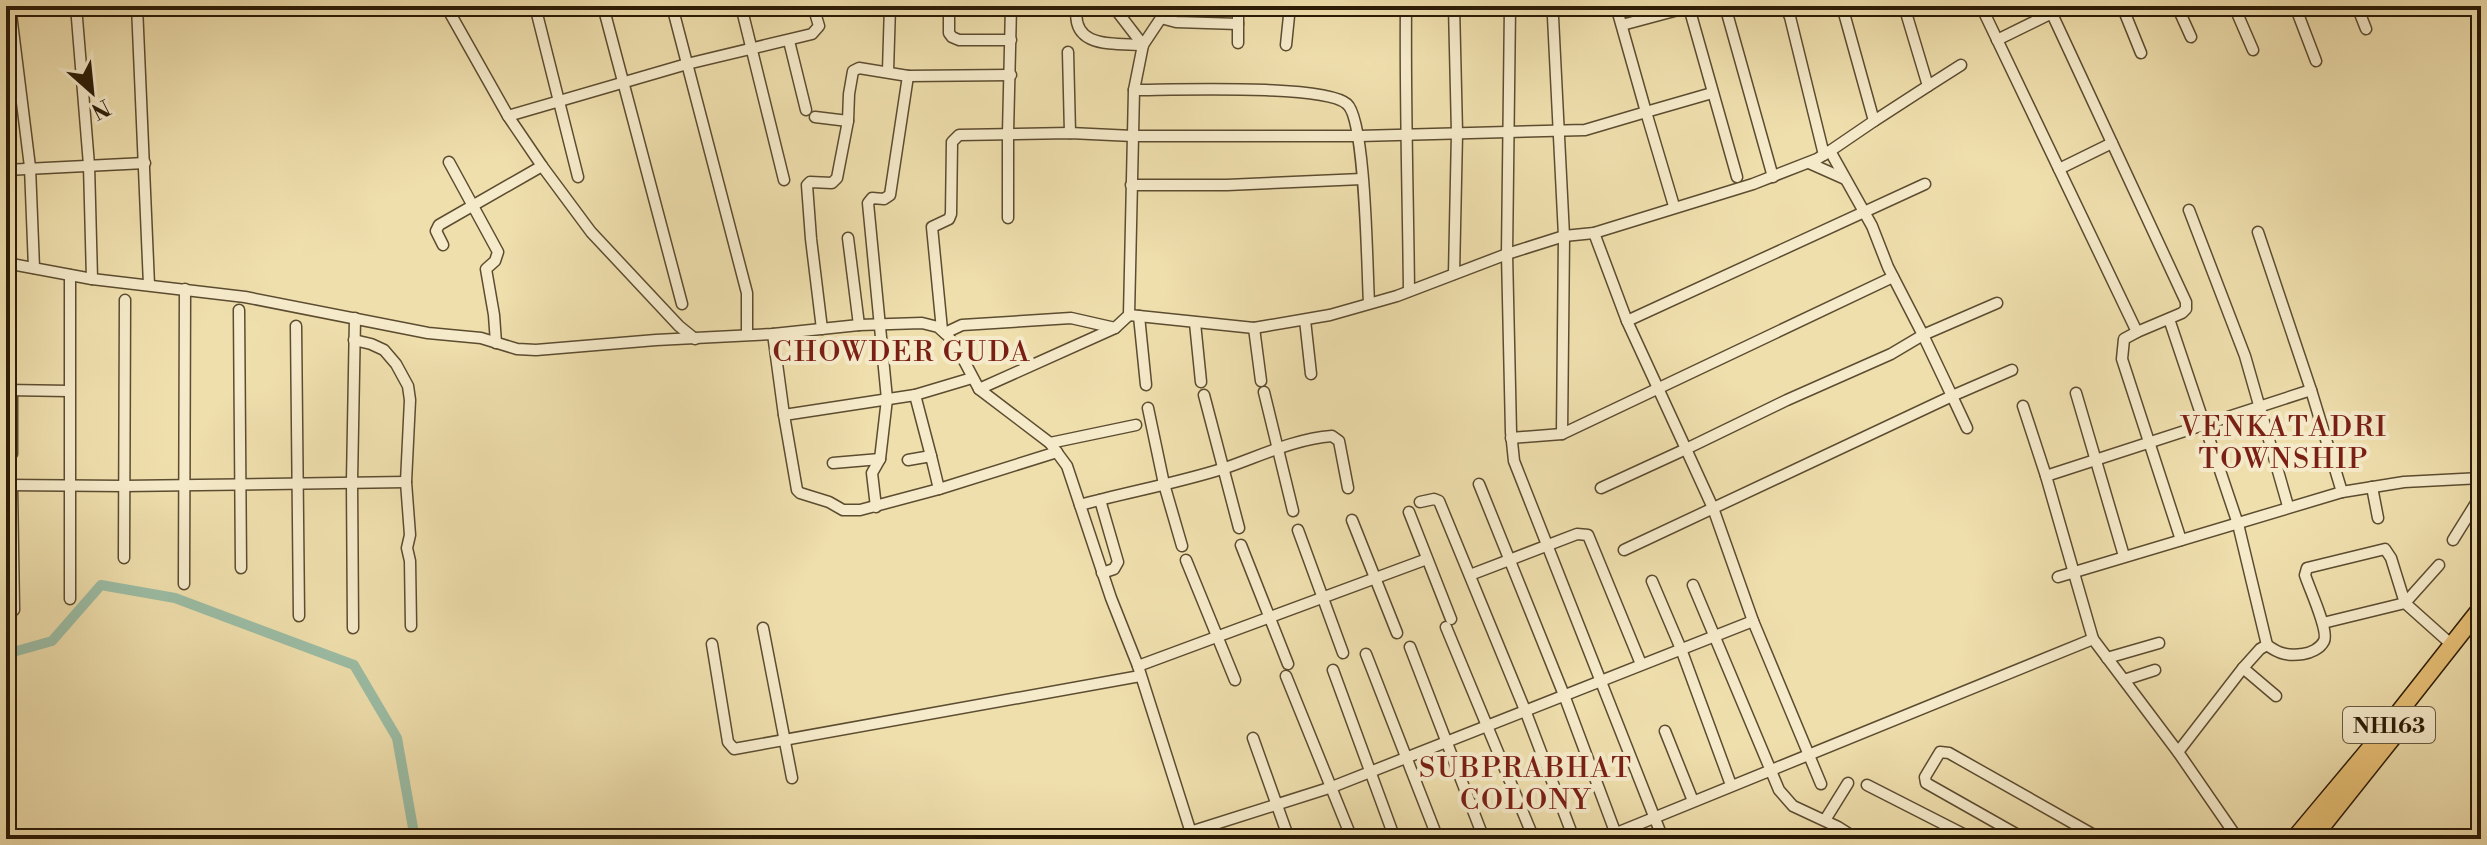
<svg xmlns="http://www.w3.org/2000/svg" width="2487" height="845" font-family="'Libre Bodoni',serif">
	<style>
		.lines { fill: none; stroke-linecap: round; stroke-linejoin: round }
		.canal { stroke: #9bbda5; stroke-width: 10 }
		.minor-casing { stroke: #5c4c30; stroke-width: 13 }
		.trunk-casing { stroke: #2b1b06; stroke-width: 19 }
		.minor { stroke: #f5eaca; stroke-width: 10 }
		.trunk { stroke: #e8c076; stroke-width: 16 }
		.labels { text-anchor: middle; stroke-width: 8; stroke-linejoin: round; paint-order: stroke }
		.shield { fill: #f5eaca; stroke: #685941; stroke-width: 2 }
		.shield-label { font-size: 22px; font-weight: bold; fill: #2b1b06 }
		.quarter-label { font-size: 28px; letter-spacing: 2px; fill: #7a1f14; stroke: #f5eaca }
	</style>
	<rect width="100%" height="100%" fill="#efdfad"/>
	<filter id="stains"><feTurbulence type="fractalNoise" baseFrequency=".0025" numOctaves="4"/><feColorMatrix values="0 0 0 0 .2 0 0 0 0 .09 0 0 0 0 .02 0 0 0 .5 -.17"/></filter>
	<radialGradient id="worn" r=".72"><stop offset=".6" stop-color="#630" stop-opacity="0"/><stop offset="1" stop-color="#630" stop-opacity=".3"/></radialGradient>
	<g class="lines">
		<polyline class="canal" points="6,654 52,641 101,585 175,598 354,665 397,738 415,839"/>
		<defs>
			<g id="minor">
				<polyline points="10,6 30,167 34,268"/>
				<polyline points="76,6 89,165 92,279"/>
				<polyline points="137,6 149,285"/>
				<polyline points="446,6 508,116 542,166 591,232 679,326 695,339"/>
				<polyline points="535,6 578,177"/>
				<polyline points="603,6 682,304"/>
				<polyline points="672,6 747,293 747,334"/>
				<polyline points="741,6 784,180"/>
				<polyline points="949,6 949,33 952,37 959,40 1011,40"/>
				<path d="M1077,6C1070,49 1113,43 1143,45"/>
				<polyline points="1113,6 1143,45"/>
				<polyline points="1238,6 1238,43"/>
				<path d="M1406,6C1405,101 1408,196 1409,291"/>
				<polyline points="1454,6 1457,133 1454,274"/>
				<polyline points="1510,6 1507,254 1511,432 1514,461 1663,839"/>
				<polyline points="1554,6 1553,17 1564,236 1562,434"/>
				<polyline points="1725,6 1773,177"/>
				<polyline points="1785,6 1790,17 1824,155"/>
				<polyline points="1981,6 2137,332 2124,339 2122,359 2181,540"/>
				<polyline points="2122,6 2141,53"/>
				<polyline points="2177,6 2191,37"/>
				<polyline points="2234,6 2253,50"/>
				<polyline points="2295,6 2316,61"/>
				<polyline points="2357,6 2366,29"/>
				<polyline points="6,8 32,6"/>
				<polyline points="1690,11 1737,177"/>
				<polyline points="1161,18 1176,22 1238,24"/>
				<polyline points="1622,25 1693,6"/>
				<polyline points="1997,40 2052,13 2053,16 2186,302 2186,309 2182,313 2137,332"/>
				<polyline points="789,41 806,110"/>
				<polyline points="1286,45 1290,6"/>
				<polyline points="1068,52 1070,133"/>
				<polyline points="888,71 890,6"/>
				<polyline points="1928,86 1961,65"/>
				<path d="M1134,90C1171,90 1324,84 1347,104C1366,120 1367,271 1369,303"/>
				<polyline points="508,116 687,64 812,34 819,26 813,6"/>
				<polyline points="815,117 848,121"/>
				<polyline points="1874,121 1928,86 1904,6"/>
				<polyline points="449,162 498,252 495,261 486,269 494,315 496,343"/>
				<polyline points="1809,163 1845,179"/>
				<polyline points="2059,169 2112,143"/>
				<polyline points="6,170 145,163"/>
				<polyline points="1131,185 1227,185 1362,179"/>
				<polyline points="1674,206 1646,112 1712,93"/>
				<polyline points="2189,210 2245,356 2288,506"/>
				<polyline points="1008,218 1008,133 1011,6"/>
				<polyline points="2258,232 2311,390 2342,492"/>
				<polyline points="1594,233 1627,321 1686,449 1601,488"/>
				<polyline points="848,238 859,325"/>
				<polyline points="443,245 436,231 439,225 542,166"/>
				<polyline points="6,263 92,279 245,297 428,333 481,338 517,349 536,350 656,340 773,334 859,325 922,323 938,327 948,336 961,355 979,389 1050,443 1067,466 1111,598 1138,666 1193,839"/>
				<polyline points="70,275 70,599"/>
				<polyline points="239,310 241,568"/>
				<polyline points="1129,315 1254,328 1330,315 1397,296 1507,254 1564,236 1594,233 1753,184 1817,159 1830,151"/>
				<polyline points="1139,316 1146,385"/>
				<polyline points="2169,319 2238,524 2267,645"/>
				<polyline points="1305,320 1311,374"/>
				<polyline points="1627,321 1925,184"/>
				<polyline points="1195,323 1201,382"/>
				<polyline points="296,326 299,616"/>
				<polyline points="1254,328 1261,381"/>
				<polyline points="822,329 811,239 807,185 810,182 832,183 837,178 848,121 849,94 853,71 859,68 908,76 1011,75"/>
				<polyline points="942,330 932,227 949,219 951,214 952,142 959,135 1070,133 1133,136 1359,136 1585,130 1646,112 1616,6"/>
				<polyline points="945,333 962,325 1071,318 1115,328"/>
				<polyline points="773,334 784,415"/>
				<polyline points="354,340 371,344 384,350 396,364 408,386 410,400 406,482 410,535 407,548 410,561 411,626"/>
				<polyline points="972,378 915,395 784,415 797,490 800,493 829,502 843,510 860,510 939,489 1057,452"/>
				<polyline points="979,389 1115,328 1129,315 1134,90 1143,45 1169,6"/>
				<polyline points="7,390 69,391"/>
				<polyline points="12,390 12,454"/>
				<polyline points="1264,392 1293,511"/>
				<polyline points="2076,393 2124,556"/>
				<polyline points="915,395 931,456"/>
				<polyline points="1204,395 1239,528"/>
				<polyline points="2023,406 2046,476 2093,639"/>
				<polyline points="1148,408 1164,484 1182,546"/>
				<polyline points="1967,428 1952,396 2012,370"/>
				<polyline points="1511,438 1562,434 1893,277"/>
				<polyline points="1050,443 1136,425"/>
				<polyline points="908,460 931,456 939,489"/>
				<polyline points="833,463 880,459"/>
				<polyline points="2046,476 2311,390"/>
				<polyline points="1479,484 1564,695 1617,837"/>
				<polyline points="6,485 124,486 406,482"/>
				<polyline points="12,485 14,610"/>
				<polyline points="2372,487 2378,518"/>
				<polyline points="1100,500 1118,562 1114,569 1102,573"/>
				<polyline points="1420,502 1434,499 1439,501 1525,710 1574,839"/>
				<path d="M1080,505C1128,492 1178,483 1225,468C1260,456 1294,439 1332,436L1339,441L1348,488"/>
				<polyline points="876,507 872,473 880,459 887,399 868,203 872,198 884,199 890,195 908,76"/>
				<polyline points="1409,512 1451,619"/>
				<polyline points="1352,520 1397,633"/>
				<polyline points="1298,530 1343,653"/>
				<polyline points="2453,540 2481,495"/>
				<polyline points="1241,545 1288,664"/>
				<polyline points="1624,550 1952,396 1923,335 1997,303"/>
				<polyline points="124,558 125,300"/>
				<polyline points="1186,560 1235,680"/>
				<polyline points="1470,575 1577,534 1588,535 1641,664"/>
				<polyline points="2058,577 2342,492 2404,482 2481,478"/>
				<polyline points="1652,581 1681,649 1731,785"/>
				<polyline points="184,584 185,289"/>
				<polyline points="1693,585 1779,790 1793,806 1838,827 1857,839"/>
				<polyline points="2405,603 2439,565"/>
				<polyline points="2323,623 2405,603 2452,645"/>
				<polyline points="1446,627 1534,839"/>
				<polyline points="353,628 352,481 355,318"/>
				<polyline points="763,628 792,778"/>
				<polyline points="712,644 728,742 734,749 1140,676"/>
				<polyline points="1410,647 1484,839"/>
				<polyline points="1366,654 1438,839"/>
				<polyline points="2107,658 2159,643"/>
				<polyline points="1138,666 1427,559"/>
				<polyline points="2243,668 2276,696"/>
				<polyline points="1333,670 1395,839"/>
				<polyline points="1286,676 1352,839"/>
				<polyline points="2124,680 2155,670"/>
				<polyline points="1665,731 1693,801"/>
				<polyline points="1253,738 1289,839"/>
				<path d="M2178,752L2243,668L2260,649L2267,645C2279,654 2288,656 2303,654C2310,653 2320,649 2324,641C2329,630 2309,588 2305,575L2307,568L2385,549L2391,558L2405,603"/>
				<polyline points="1821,784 1753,621 1713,508 1686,449 1787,400 1891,354 1923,335 1888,267 1872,226 1830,151 1874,121 1842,6"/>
				<polyline points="1867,785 1973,839"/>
				<polyline points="1825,820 1848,783"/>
				<polyline points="1190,832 1332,787 1753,621"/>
				<polyline points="1602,839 2093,639 2178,752 2238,839"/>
				<polyline points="2025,839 1926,783 1925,777 1940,752 1949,753 2101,839"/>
			</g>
			<g id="trunk">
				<polyline points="2294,839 2381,735 2481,608"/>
				<polyline points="2312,839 2394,736"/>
			</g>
		</defs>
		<use href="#minor" class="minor-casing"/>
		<use href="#trunk" class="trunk-casing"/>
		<use href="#minor" class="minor"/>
		<use href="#trunk" class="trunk"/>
	</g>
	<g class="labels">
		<rect class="shield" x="2343" y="707" width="92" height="36" rx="6"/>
		<g class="shield-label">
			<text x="2389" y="733">NH163</text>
		</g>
		<g class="quarter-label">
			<text x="902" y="361">CHOWDER GUDA</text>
			<text x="2284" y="436">VENKATADRI<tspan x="2284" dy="32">TOWNSHIP</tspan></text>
			<text x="1526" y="777">SUBPRABHAT<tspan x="1526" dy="32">COLONY</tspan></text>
		</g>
	</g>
	<rect width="2487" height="845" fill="none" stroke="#efdfad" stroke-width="32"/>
	<rect x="8" y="8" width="2471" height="829" fill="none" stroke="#2b1b06" stroke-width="4"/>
	<rect x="16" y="16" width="2455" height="813" fill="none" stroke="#2b1b06" stroke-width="2"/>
	<g transform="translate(92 92) rotate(153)" stroke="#f5eaca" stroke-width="6" paint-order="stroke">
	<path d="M0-6L14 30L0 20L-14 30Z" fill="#2b1b06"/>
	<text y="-12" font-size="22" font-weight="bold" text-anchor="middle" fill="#2b1b06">N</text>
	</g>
	<rect width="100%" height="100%" filter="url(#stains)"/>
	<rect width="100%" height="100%" fill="url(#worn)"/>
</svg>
